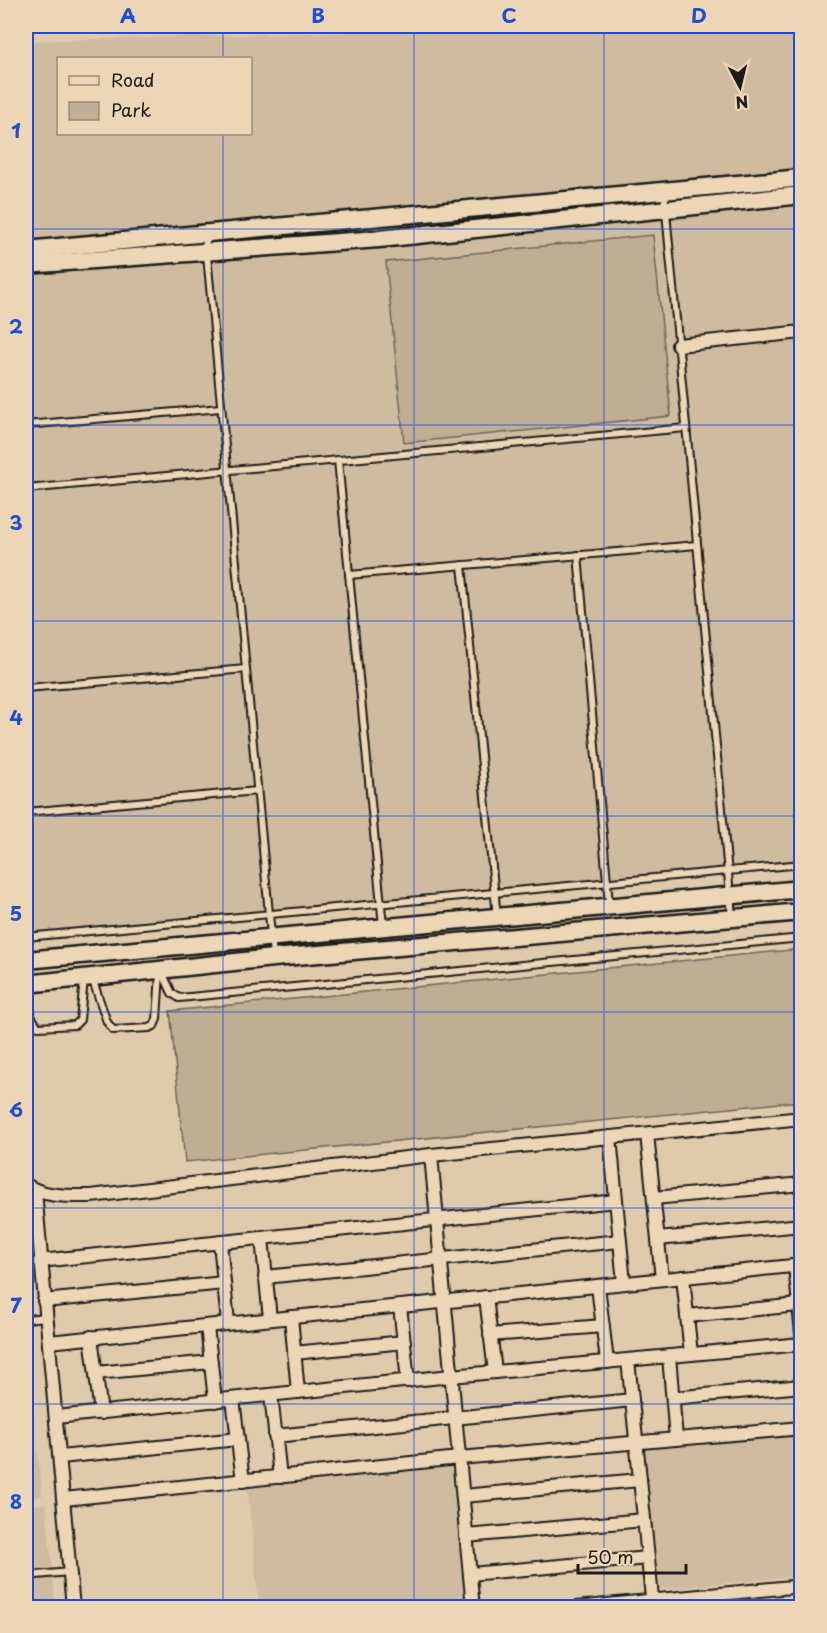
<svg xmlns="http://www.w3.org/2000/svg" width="827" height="1633" font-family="'Playpen Sans',sans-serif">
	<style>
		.built { fill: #cfbca0; fill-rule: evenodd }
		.green { fill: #bfae94; stroke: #6e6558; stroke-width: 1.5 }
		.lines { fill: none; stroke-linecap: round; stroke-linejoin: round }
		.service-casing { stroke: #1c1c1c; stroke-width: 10 }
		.minor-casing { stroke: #1c1c1c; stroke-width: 16 }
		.tertiary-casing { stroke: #1c1c1c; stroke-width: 21 }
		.service { stroke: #ecd6b5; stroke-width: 6 }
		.minor { stroke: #ecd6b5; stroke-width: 12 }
		.tertiary { stroke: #ecd6b5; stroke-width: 16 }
		.grid { fill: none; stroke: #1d4ed8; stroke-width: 1.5; stroke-opacity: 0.55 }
		.neatline { fill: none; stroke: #1d4ed8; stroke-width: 2 }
		.grid-label { font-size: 20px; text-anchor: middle; font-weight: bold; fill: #1d4ed8 }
	</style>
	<rect width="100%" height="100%" fill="#dfcbac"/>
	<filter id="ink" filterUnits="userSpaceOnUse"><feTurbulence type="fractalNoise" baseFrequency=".0167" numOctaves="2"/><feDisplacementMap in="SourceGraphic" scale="12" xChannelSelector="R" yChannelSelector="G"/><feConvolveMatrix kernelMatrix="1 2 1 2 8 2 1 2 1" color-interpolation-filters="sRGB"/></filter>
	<g filter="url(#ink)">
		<g class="built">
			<path d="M673,26H801V860L26,934V41L449,29ZM58,58H250V134H58Z"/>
			<polygon points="26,1327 42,1496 26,1498"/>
			<polygon points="801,1430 801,1576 655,1590 641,1446"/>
			<polygon points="453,1463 468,1607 259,1607 247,1485"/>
			<polygon points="46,1504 56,1607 26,1608 26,1505"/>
		</g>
		<g class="green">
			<polygon points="653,235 671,416 404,443 386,262"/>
			<polygon points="801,949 801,1101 185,1162 170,1011"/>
		</g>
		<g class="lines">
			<defs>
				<g id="service">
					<polyline points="664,191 732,916"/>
					<polyline points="205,234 273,956"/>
					<polyline points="26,425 221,408"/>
					<polyline points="338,460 383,926"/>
					<polyline points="26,489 686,428"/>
					<polyline points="578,555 609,904"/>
					<polyline points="462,565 497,917"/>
					<polyline points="349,575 697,545"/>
					<polyline points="26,688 246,669"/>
					<polyline points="26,812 257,791"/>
					<polyline points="26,937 802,864"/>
					<polyline points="162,972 172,993 179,998 802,938"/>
					<polyline points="92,978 107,1022 113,1030 149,1028 154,1026 157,1019 160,973"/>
					<polyline points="27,1010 38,1027 75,1025 80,1020 84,979"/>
					<polyline points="26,1319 46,1317"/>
					<polyline points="26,1576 69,1572"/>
				</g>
				<g id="minor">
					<polyline points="678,345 802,332"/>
					<polyline points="26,1012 28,1012"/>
					<polyline points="647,1134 662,1279"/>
					<polyline points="610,1137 624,1283"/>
					<polyline points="431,1155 473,1608"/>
					<path d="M26,1185C44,1197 69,1196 91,1196L431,1155L802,1118"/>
					<polyline points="35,1191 73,1608"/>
					<polyline points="654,1198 802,1184"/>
					<polyline points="262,1238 270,1319"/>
					<polyline points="658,1239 802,1225"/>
					<polyline points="220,1242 228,1323"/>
					<polyline points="40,1261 616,1201"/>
					<polyline points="795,1266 802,1334"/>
					<polyline points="265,1277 620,1241"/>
					<polyline points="683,1277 691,1354"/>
					<polyline points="598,1286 607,1362"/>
					<polyline points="486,1297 495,1372"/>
					<polyline points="44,1301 224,1283"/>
					<polyline points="400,1306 408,1381"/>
					<polyline points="687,1316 799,1305"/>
					<polyline points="291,1317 298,1392"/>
					<polyline points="207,1326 215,1401"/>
					<polyline points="490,1335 603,1326"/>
					<polyline points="91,1337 101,1413"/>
					<polyline points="49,1342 802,1265"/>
					<polyline points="294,1353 404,1342"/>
					<polyline points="669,1356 676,1439"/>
					<polyline points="628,1360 653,1608"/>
					<polyline points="96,1373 211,1362"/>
					<polyline points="271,1395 280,1477"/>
					<polyline points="673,1398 802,1386"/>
					<polyline points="233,1399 243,1481"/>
					<polyline points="56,1417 451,1376 802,1344"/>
					<polyline points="275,1436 632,1400"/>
					<polyline points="60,1457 238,1439"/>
					<polyline points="463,1496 640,1480"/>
					<polyline points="64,1499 459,1458 802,1428"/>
					<polyline points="466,1536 644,1520"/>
					<polyline points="470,1574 648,1558"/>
					<polyline points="576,1608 802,1586"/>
				</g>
				<g id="tertiary">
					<polyline points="26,250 802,178"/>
					<polyline points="26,265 379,239 802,195"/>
					<polyline points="26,960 802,889"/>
					<polyline points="26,984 273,958 802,912"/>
				</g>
			</defs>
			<use href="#service" class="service-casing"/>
			<use href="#minor" class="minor-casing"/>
			<use href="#tertiary" class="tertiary-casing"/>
			<use href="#service" class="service"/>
			<use href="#minor" class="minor"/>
			<use href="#tertiary" class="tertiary"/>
		</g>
	</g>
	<path class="grid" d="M223,26V58M414,26V1608M604,26V1608M223,134V1608M26,229H802M26,425H802M26,621H802M26,816H802M26,1012H802M26,1208H802M26,1404H802"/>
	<rect width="827" height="1633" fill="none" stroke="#ecd6b5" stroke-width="66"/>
	<rect x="57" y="57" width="195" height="78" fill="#ecd6b5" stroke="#998c78" stroke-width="1.5"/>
	<rect x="69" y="76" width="30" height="9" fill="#ecd6b5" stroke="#998c78" stroke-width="1.5"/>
	<text x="111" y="87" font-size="18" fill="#1c1c1c">Road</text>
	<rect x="69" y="102" width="30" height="18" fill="#bfae94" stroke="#998c78" stroke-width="1.5"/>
	<text x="111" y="117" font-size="18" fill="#1c1c1c">Park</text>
	<g transform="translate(740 87) rotate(173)" stroke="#ecd6b5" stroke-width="4.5" paint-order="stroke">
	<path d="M0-4.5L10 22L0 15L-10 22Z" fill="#1c1c1c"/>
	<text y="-9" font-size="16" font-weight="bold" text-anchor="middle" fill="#1c1c1c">N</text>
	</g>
	<path d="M578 1564v9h108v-9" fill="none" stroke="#1c1c1c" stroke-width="3"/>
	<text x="587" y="1564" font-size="18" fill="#1c1c1c" stroke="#ecd6b5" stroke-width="4.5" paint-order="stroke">50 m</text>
	<rect x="33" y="33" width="761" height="1567" class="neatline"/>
	<g class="grid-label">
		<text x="128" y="23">A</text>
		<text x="318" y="23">B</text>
		<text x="509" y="23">C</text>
		<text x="699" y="23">D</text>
		<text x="16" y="138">1</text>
		<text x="16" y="334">2</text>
		<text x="16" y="530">3</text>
		<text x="16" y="725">4</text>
		<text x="16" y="921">5</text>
		<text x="16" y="1117">6</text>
		<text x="16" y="1313">7</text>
		<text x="16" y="1509">8</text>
	</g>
</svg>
